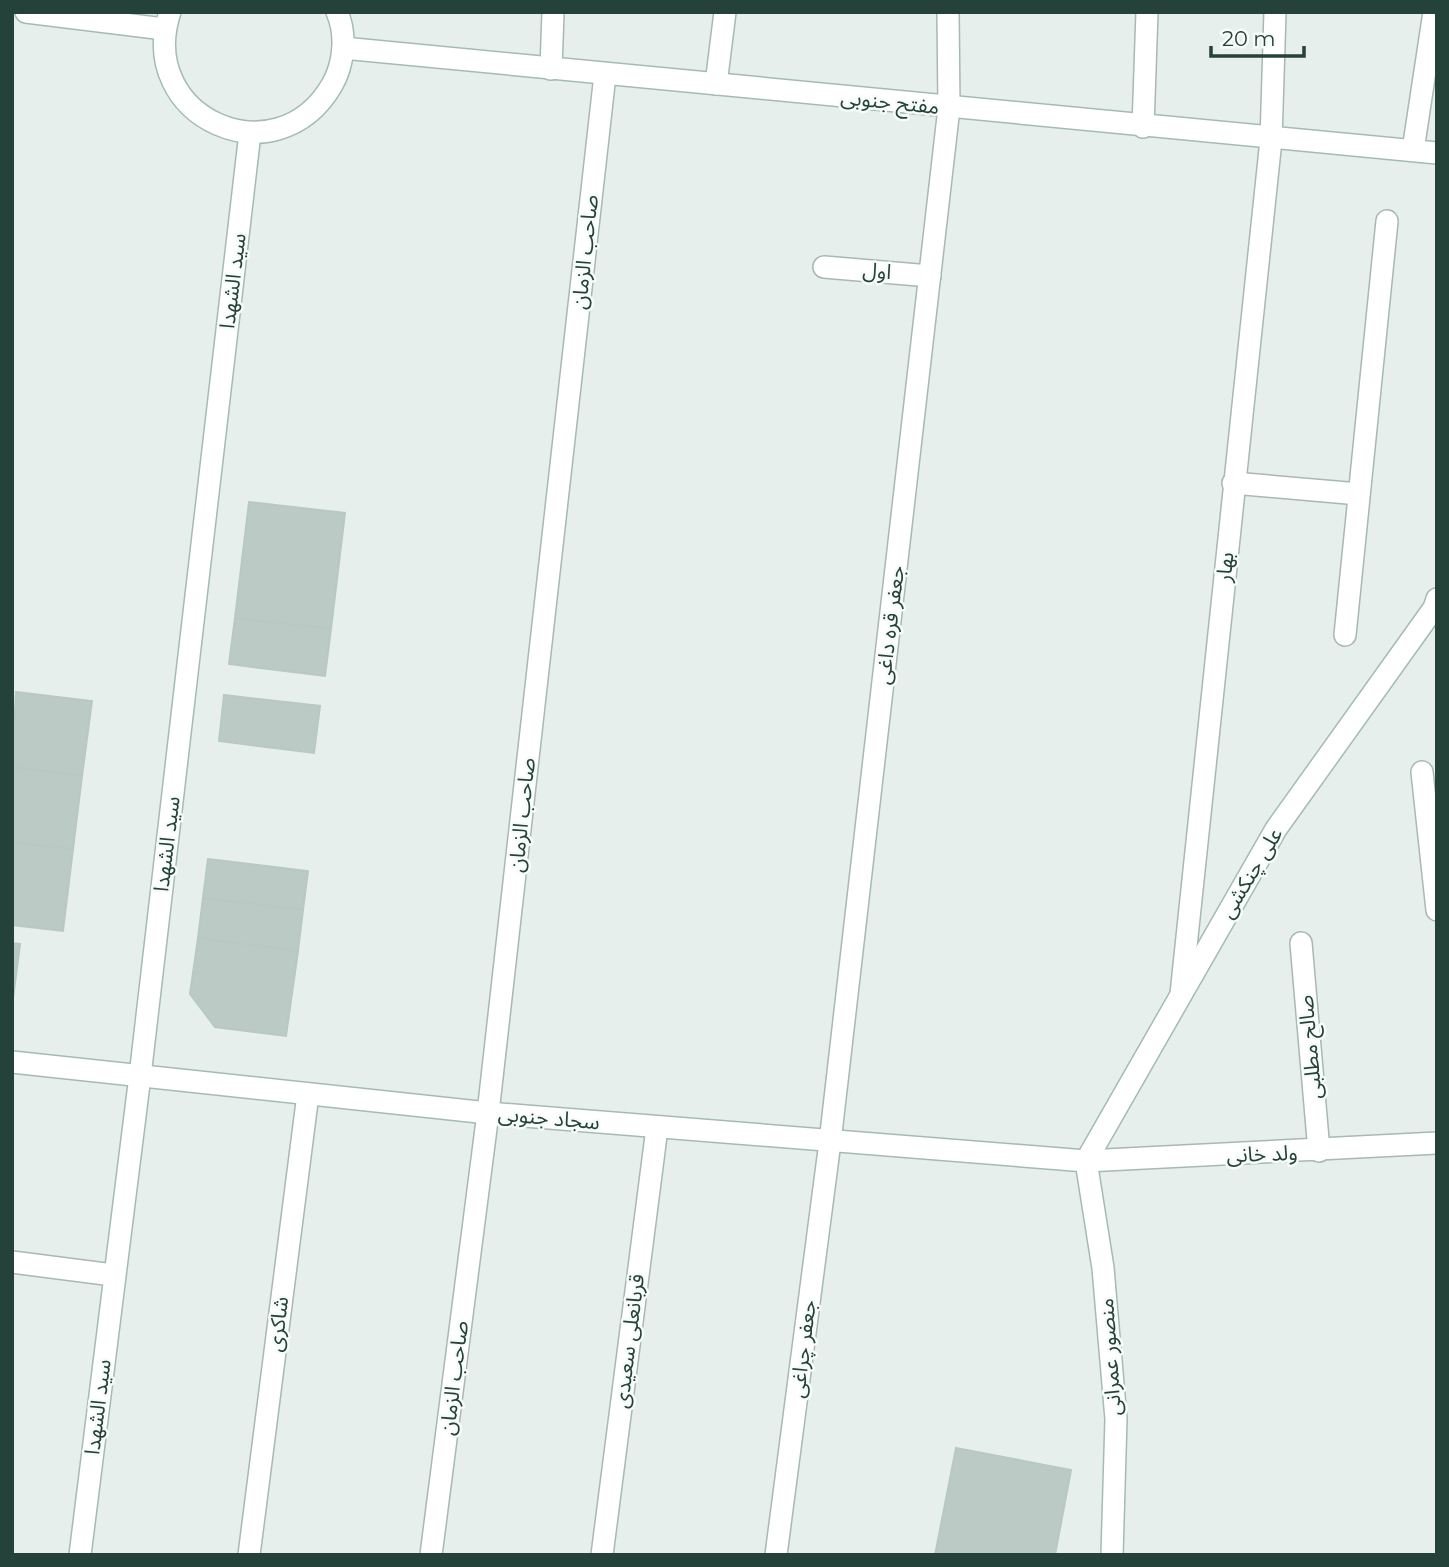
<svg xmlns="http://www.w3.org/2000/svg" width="1449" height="1567" font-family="Montserrat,'Noto Sans Arabic',sans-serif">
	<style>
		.building { fill: #bbcac4; stroke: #b8c9c2; stroke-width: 2 }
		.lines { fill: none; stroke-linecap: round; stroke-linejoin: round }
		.street-casing { stroke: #a8b8b2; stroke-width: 24 }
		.secondary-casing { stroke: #a4bbb3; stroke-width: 24 }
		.street { stroke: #fff; stroke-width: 21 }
		.secondary { stroke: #fff; stroke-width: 21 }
		.labels { text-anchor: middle; stroke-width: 5; stroke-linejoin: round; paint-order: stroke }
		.street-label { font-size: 21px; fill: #24423a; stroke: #f7fbf9 }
	</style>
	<rect width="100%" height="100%" fill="#e6efeb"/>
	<g class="building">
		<polygon points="249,502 345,513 331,629 235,618"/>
		<polygon points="235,618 331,629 325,676 229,664"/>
		<polygon points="16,692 92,701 82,776 12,767"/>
		<polygon points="224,695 320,706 314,753 219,741"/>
		<polygon points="12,767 82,776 73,849 12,842"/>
		<polygon points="12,842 73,849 63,931 12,925"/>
		<polygon points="208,859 308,871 303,910 203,898"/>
		<polygon points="203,898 303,910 298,951 198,938"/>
		<polygon points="198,938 298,951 286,1036 215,1027 190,994"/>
		<polygon points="12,943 20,944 12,1006"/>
		<polygon points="956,1448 1071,1470 1055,1555 935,1555"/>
	</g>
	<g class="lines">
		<defs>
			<g id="street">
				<polyline points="551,69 553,12"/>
				<polyline points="716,84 725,12"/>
				<polyline points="1143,127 1147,12"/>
				<polyline points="1413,150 1434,12"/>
				<polyline points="824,267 930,276"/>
				<polyline points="1233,483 1359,494"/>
				<polyline points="1345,635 1387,221"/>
				<polyline points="1422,772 1437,910"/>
				<polyline points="1301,943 1319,1151"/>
				<polyline points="1181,994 1271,140 1275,12"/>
				<polyline points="1086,1161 1437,1143"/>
				<polyline points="12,1262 113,1275"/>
				<polyline points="249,1555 308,1094"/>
				<polyline points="431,1555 488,1113 605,75"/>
				<polyline points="602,1555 657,1128"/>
				<polyline points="776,1555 830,1142 949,108 948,12"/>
			</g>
			<g id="secondary">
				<polyline points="26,12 164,29"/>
				<path d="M170,12C135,117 276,181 332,85C344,64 347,35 337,12"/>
				<polyline points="343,48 1437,153"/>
				<polyline points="12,1062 488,1113 1086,1161"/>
				<polyline points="1086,1161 1276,829 1434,608 1437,599"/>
				<polyline points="1086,1161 1103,1268 1116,1419 1112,1555"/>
				<polyline points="80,1555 140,1076 250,133"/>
			</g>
		</defs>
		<use href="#street" class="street-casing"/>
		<use href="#secondary" class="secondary-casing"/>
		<use href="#street" class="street"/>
		<use href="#secondary" class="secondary"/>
	</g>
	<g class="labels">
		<g class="street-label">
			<text transform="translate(890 102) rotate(6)" y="7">مفتح جنوبی</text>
			<text transform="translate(585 252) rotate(-84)" y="7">صاحب الزمان</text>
			<text transform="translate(877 271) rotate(5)" y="7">اول</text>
			<text transform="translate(233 281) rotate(-83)" y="7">سید الشهدا</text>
			<text transform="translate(1225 567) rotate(-84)" y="7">بهار</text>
			<text transform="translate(890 625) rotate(-83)" y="7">جعفر قره داغی</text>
			<text transform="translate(522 815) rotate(-84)" y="7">صاحب الزمان</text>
			<text transform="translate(167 844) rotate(-83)" y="7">سید الشهدا</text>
			<text transform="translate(1251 873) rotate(-59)" y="7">علی چنکشی</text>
			<text transform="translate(1310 1047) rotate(-95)" y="7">صالح مطلبی</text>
			<text transform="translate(549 1118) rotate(5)" y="7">سجاد جنوبی</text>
			<text transform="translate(1262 1154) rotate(-2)" y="7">ولد خانی</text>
			<text transform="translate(278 1324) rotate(-83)" y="7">شاکری</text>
			<text transform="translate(629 1341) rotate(-83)" y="7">قربانعلی سعیدی</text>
			<text transform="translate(803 1349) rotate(-83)" y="7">جعفر چراغی</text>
			<text transform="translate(1110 1357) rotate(-94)" y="7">منصور عمرانی</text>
			<text transform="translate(454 1378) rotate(-83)" y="7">صاحب الزمان</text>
			<text transform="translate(98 1407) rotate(-83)" y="7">سید الشهدا</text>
		</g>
	</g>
	<rect width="1449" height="1567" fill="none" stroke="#24423a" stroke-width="28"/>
	<path d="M1211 46v10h93v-10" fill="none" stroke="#24423a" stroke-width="3.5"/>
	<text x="1222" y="46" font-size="21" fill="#24423a" stroke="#f7fbf9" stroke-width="5" paint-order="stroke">20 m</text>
</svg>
